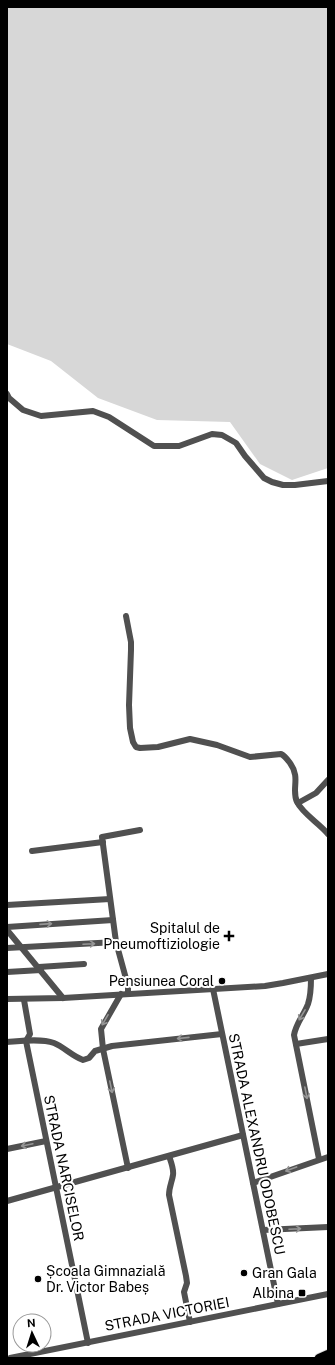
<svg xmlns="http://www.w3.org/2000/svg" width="335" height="1365" font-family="'Public Sans',sans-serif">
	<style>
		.green { fill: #d7d7d7 }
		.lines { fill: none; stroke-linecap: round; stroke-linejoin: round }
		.major-casing { stroke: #dbdbdb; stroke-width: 10 }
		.minor { stroke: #505050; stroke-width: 6 }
		.major { stroke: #000; stroke-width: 8 }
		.oneway { stroke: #969696 }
		.poi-dot { fill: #000; stroke: #fff; stroke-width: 1.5 }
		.labels { text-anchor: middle; stroke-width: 4; stroke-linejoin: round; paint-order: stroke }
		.poi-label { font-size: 14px; fill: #000; stroke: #fff; text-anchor: end }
		.street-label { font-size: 14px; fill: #000; stroke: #fff }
	</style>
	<rect width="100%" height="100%" fill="#fff"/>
	<polygon class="green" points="7,7 328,7 328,468 292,480 260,464 230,422 157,420 98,398 51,361 7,344"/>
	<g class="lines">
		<defs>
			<polyline id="major" points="319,1358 328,1354"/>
		</defs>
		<use href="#major" class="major-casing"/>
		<g class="minor">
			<polyline points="7,394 9,398 23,410 41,416 93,411 109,417 154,446 179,446 212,434 222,435 236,443 245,456 258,471 264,478 272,482 283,485 295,485 328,481"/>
			<path d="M126,616L131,642V650L129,705L130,728L133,742L136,747L140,748L158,747L190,739L217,745L250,757L281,754C285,756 287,759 290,763C301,778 291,789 297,802C303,814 319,823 328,834"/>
			<polyline points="298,803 316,793 328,780"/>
			<polyline points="32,851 103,842"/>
			<polyline points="7,905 110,899"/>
			<polyline points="7,927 113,920"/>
			<polyline points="7,930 63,998"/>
			<polyline points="7,948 116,942"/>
			<polyline points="39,967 84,964"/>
			<polyline points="7,972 41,970"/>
			<path d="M311,978C311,987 311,995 308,1004C304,1015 296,1023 294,1035L319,1159"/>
			<polyline points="213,989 278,1304"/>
			<polyline points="121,994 101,1029 103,1049 128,1168"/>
			<polyline points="128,994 128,986 116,942 102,837 140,830"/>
			<polyline points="7,999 63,998 265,986 283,983 328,974"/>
			<polyline points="24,1000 30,1034 26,1041 88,1343"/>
			<path d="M7,1042C20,1041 41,1038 54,1043C64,1047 72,1056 83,1060L89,1058L95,1051L112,1046L222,1034"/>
			<polyline points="296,1044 328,1039"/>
			<polyline points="7,1149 46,1141"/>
			<path d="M169,1156C171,1162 174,1169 173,1175C172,1182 169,1187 169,1195L186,1276L187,1283L184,1292L190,1322"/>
			<polyline points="253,1183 328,1157"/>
			<polyline points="7,1201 243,1135"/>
			<polyline points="263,1230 328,1227"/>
			<polyline points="10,1358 328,1294"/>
		</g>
		<use href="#major" class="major"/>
	</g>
	<defs><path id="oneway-shaft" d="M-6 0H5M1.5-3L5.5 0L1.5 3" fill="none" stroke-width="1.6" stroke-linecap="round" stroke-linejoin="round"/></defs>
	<g class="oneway">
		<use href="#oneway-shaft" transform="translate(46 924) rotate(-4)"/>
		<use href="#oneway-shaft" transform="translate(89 944) rotate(-3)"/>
		<use href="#oneway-shaft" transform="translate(302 1015) rotate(121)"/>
		<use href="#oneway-shaft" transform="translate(105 1020) rotate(120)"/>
		<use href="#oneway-shaft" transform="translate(183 1038) rotate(174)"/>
		<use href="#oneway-shaft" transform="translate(111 1087) rotate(78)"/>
		<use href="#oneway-shaft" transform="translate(306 1093) rotate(79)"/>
		<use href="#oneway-shaft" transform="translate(27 1145) rotate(168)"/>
		<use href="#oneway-shaft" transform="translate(291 1169) rotate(160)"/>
		<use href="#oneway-shaft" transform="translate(295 1229) rotate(-3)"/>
	</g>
	<g class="poi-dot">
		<path d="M227 930h4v4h4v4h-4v4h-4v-4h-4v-4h4z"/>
		<circle cx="222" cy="981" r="4"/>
		<circle cx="244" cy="1273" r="4"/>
		<circle cx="38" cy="1279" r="4"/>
		<rect x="298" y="1289" width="8" height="8" rx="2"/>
	</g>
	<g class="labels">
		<g class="poi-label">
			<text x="220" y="933">Spitalul de<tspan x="220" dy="16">Pneumoftiziologie</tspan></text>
			<text x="214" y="986">Pensiunea Coral</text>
			<text x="46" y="1276" text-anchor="start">Școala Gimnazială<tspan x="46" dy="16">Dr. Victor Babeș</tspan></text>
			<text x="252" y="1278" text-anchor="start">Gran Gala</text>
			<text x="294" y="1298">Albina</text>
		</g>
		<g class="street-label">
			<text transform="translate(257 1144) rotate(78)" y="5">STRADA ALEXANDRU ODOBESCU</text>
			<text transform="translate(64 1168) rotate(78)" y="5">STRADA NARCISELOR</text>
			<text transform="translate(167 1314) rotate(-11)" y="5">STRADA VICTORIEI</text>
		</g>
	</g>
	<rect width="335" height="1365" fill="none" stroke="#000000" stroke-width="16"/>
	<g transform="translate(32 1333) rotate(356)"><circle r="19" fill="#ffffff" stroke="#999999"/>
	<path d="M0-3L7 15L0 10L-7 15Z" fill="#000000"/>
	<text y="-6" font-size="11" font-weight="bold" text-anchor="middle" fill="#000000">N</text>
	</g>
</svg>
